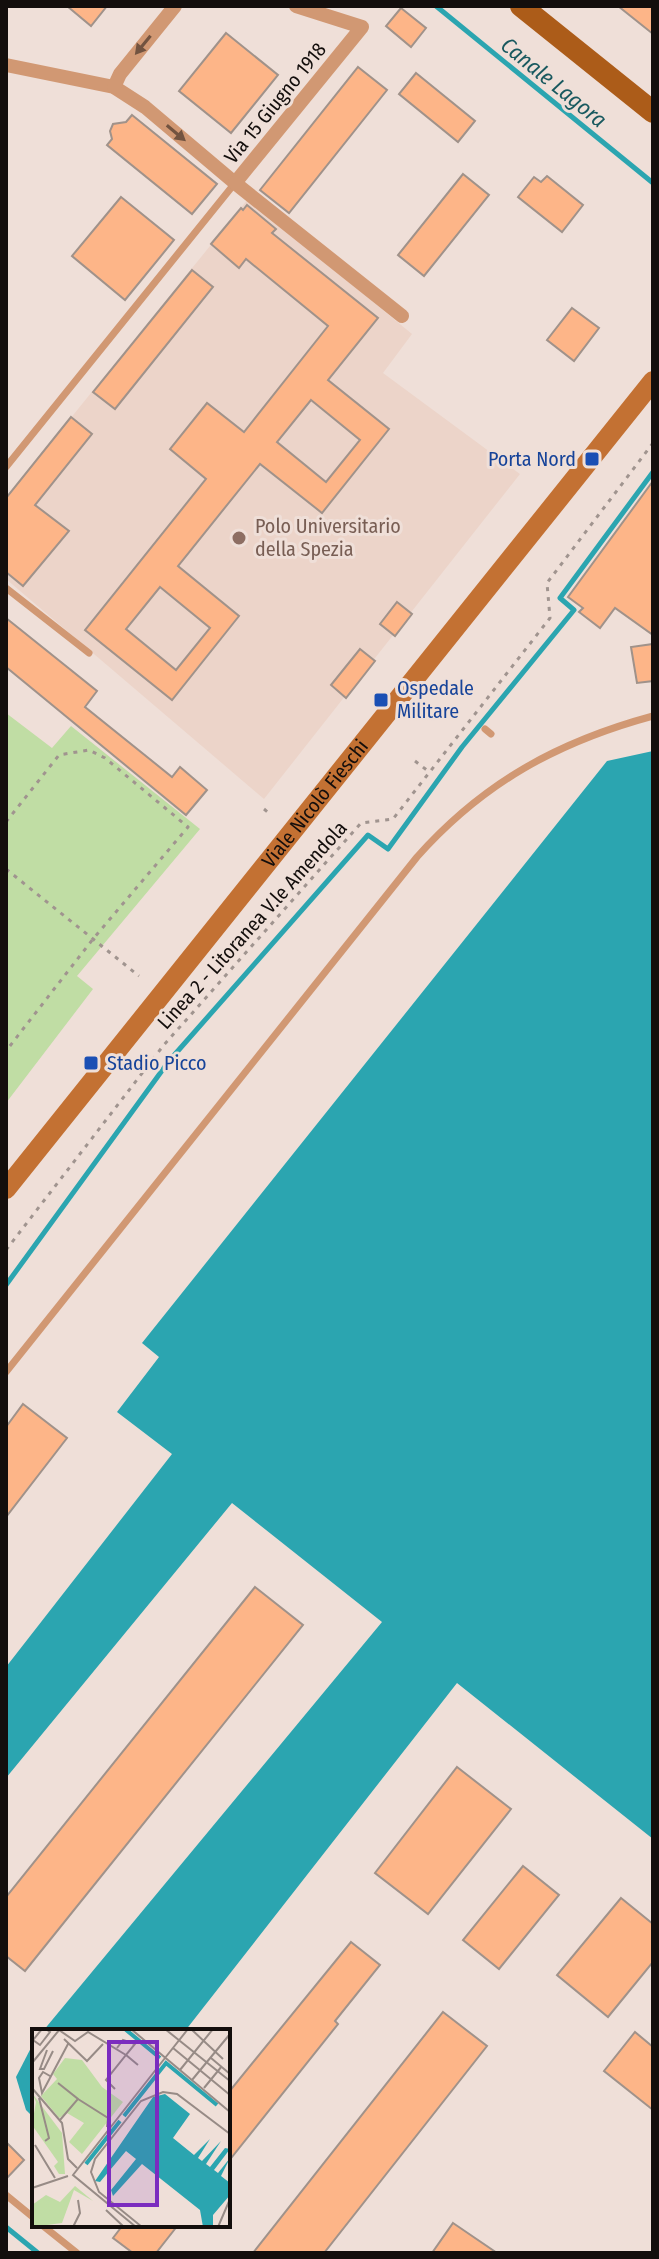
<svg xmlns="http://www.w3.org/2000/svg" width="659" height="2259" font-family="'Fira Sans Condensed',sans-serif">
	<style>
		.built { fill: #ecd4c9 }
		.green { fill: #c0dda4 }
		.water { fill: #2ba5b0 }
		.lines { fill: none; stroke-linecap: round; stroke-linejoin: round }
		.stream { stroke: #2ba5b0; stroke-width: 5 }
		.building { fill: #fdb588; stroke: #a0928a; stroke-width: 2; fill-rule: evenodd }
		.path { stroke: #a0948f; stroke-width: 3; stroke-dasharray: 4 6; stroke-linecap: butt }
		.service { stroke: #d19873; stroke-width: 7 }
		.minor { stroke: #d19873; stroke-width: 14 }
		.secondary { stroke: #c37133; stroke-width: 20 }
		.primary { stroke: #ac5c19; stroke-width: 22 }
		.oneway { fill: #725340 }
		.transit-dot { fill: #1a4fb4; stroke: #efdfd8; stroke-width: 3 }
		.education-dot { fill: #8d6e63; stroke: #efdfd8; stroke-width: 3 }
		.labels { text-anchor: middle; stroke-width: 6; stroke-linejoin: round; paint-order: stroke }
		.street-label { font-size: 20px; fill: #130e0c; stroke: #efdfd8 }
		.transit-label { font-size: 20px; fill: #164399; stroke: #efdfd8; text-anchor: start }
		.education-label { font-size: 20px; fill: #785e54; stroke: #efdfd8; text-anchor: start }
		.water-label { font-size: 22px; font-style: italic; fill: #19595f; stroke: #efdfd8 }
		.inset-river { fill: none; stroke: #2ba5b0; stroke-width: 4 }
		.inset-road { fill: none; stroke: #978b86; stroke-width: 2 }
		.view { fill: #7b2cbf; fill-opacity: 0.15; stroke: #7b2cbf; stroke-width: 4 }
		.inset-edge { fill: none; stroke: #130e0c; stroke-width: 4 }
	</style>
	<rect width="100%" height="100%" fill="#efdfd8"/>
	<polygon class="built" points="248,199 412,334 383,373 520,474 264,799 6,579 6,498"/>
	<polygon class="green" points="6,713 52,748 71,726 200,829 77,976 93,989 6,1103"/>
	<g class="water">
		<polygon points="653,751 653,1839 457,1683 185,2031 43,2031 382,1622 232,1503 6,1778 6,1667 172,1454 117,1412 159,1357 142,1343 607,761"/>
		<polygon points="34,2042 34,2118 26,2110 16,2077"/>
	</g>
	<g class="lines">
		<g class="stream">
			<polyline points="436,6 653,183"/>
			<polyline points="6,1285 169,1061 368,835 388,849 462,747 574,610 560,598 653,472"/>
			<polyline points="6,2227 38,2253"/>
		</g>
	</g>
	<g class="building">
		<polygon points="67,6 107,6 91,26"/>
		<polygon points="618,6 653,6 653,34"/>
		<polygon points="401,8 426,28 411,47 386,26"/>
		<polygon points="226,33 278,75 231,133 179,91"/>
		<polygon points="358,67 387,90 289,213 260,190"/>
		<polygon points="416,73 475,121 458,142 399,94"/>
		<polygon points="132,115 217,184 192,214 107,145 112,139 110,131 113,124 126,122"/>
		<polygon points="463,174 489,195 424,276 398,255"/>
		<polygon points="547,176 583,205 562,232 518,197 534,177 541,182"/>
		<polygon points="121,197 174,240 125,300 72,256"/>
		<path d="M247,205L276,229L272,233L378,318L328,380L389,429L322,513L260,464L178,566L239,616L172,700L85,630L206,479L170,449L207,403L244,432L328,326L246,259L239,268L211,244L241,208L243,210ZM311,400L360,440L326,482L277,442ZM160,587L210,628L176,670L126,629Z"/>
		<polygon points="192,270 213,287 115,409 93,392"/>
		<polygon points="572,308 599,328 574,361 547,340"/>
		<polygon points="71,417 92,434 35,505 69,531 23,586 6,572 6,498"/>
		<polygon points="653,481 653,635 615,608 600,628 579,612 583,608 568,597"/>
		<polygon points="397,602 412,614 395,636 380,624"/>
		<polygon points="6,618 97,691 85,707 172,777 180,767 207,790 186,815 6,667"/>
		<polygon points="653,644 653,681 637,683 631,647"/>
		<polygon points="360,649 375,661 346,698 331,685"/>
		<polygon points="23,1404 67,1438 6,1517 6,1427"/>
		<polygon points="255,1587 303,1625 25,1971 6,1956 6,1897"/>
		<polygon points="457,1767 511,1809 428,1914 375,1873"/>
		<polygon points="523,1866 559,1895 499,1969 463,1940"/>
		<polygon points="621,1898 653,1924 653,1962 608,2017 557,1975"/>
		<polygon points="351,1942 380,1965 335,2021 338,2024 228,2162 228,2093"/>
		<polygon points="443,2012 487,2046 324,2253 253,2253"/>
		<polygon points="635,2032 653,2047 653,2110 604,2071"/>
		<polygon points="6,2142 24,2160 6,2179"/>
		<polygon points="453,2223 497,2253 432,2253"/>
		<polygon points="123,2225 178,2225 156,2253 133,2253 113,2238"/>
	</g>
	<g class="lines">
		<g class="path">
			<polyline points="415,761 428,771"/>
			<polyline points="264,809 270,814"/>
			<polyline points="6,822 59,755 89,750 105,758 188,827 93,939 6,1051"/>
			<polyline points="6,869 139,976"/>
			<polyline points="6,1250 163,1046 361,823 393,819 550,618 547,583 653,443"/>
		</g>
		<g class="service">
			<polyline points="6,467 235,183"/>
			<polyline points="6,588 89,653"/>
			<polyline points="485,729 491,734"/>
			<path d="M6,1372L417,857C483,783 557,742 653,716"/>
			<polyline points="6,2195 34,2218"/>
			<polyline points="42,2225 77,2253"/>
		</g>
		<g class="minor">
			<polyline points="6,65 114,87 145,107 235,183 362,27 296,6"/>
			<polyline points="114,87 120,74 175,6"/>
			<polyline points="235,183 402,316"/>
		</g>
		<path class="secondary" id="s1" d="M6,1189L653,381"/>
		<polyline class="primary" points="521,6 653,112"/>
	</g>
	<defs><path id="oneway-solid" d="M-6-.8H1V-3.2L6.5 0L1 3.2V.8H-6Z" transform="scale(2)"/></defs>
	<g class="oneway">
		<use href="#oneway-solid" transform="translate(143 45) rotate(129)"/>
		<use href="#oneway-solid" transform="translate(176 133) rotate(40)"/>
	</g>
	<g class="transit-dot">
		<rect x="584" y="451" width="16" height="16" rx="4"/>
		<rect x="373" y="692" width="16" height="16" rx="4"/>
		<rect x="83" y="1055" width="16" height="16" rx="4"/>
	</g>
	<circle class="education-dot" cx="239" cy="538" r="8"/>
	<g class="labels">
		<g class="street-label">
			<text transform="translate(275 103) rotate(-51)" y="7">Via 15 Giugno 1918</text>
			<text dy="7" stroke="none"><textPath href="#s1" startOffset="494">Viale Nicolò Fieschi</textPath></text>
			<text transform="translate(252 925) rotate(-48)" y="7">Linea 2 - Litoranea V.le Amendola</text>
		</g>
		<g class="transit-label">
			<text x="576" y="466" text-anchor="end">Porta Nord</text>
			<text x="397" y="695">Ospedale<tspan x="397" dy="23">Militare</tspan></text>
			<text x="107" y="1070">Stadio Picco</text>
		</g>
		<g class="education-label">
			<text x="255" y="533">Polo Universitario<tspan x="255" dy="23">della Spezia</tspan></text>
		</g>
		<g class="water-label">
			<text transform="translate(554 82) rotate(39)" y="8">Canale Lagora</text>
		</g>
	</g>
	<g transform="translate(32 2029)">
		<rect width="198" height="198" fill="#efdfd8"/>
		<path d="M33,29L50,31L70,58L91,73L50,125L37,113L52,94L35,84L27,89L9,67L25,50L21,45ZM0,64L30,104L33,145H27L22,137L26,133L0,96L4,73ZM43,157L61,172L42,161L30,194L0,198V176L14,166L28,173Z" fill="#c0dda4"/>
		<path d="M133,65L158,85L141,109L162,126L178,110L166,129L170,132L189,112L174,135L178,138L193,119L198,120L182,141L186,144L198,129L189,147L198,154V166L181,186V198H171L168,181L110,135L81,167L79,161L104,130L94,122L68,153L63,152L121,68Z" fill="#2ba5b0"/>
		<path class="inset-river" d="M93,0L128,29M92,87L134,34L185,76M54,135L88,92"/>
		<path class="inset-road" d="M10,0L1,11L8,16L18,3L14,0M99,0L198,83M133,0L198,52M159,0L191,30M27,1L43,12L56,3L94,26L103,15L91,11L85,19M32,10L55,32L71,15M141,19L198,66M15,21L8,40H12L21,22M133,29L156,0M179,29L198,45M0,34L28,0M148,41L181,0M18,47L11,43L7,49L10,64L36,15M160,51L198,5M26,54L46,70L28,91M0,59L30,94L36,130L45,139M172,59L190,37M83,60L74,51L94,26L106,36M7,69L17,109L13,112M46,70L76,89L75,98M3,116L23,149M0,159L36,147M74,181L92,198M41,198L48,184L46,171M104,198L41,146L133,29M110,198L67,163L59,143L63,130L109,72L131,63L145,65L198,105M186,198L198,170"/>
		<path class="view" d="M77,13H125V176H77Z"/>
		<rect width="198" height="198" class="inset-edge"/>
	</g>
	<rect width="659" height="2259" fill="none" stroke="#130e0c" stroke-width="16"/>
</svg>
